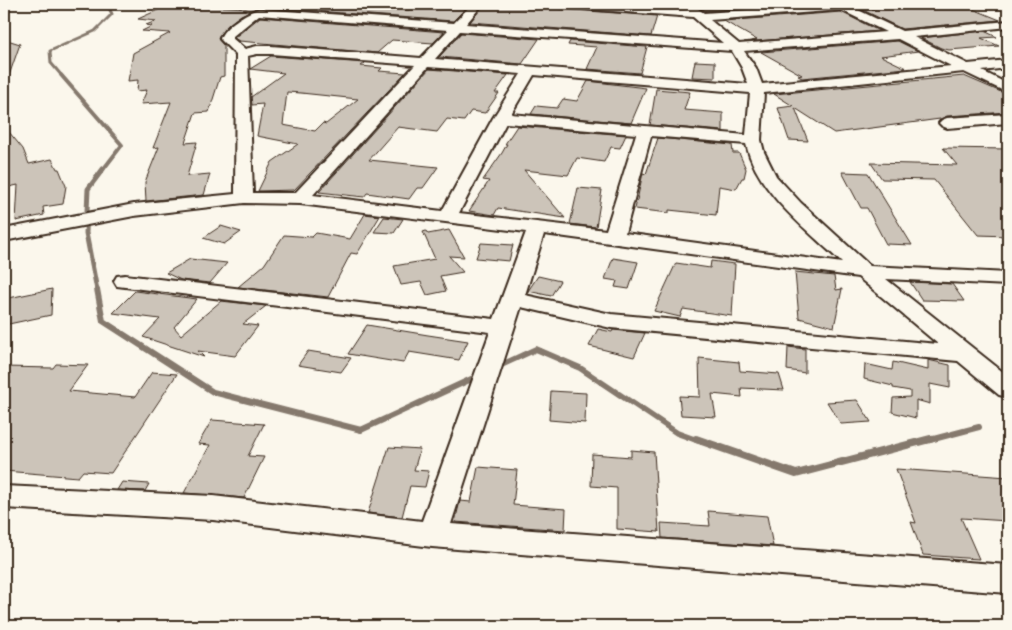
<svg xmlns="http://www.w3.org/2000/svg" width="1012" height="630" font-family="Sriracha,sans-serif">
	<style>
		.lines { fill: none; stroke-linecap: round; stroke-linejoin: round }
		.stream-far4 { stroke: #85796d; stroke-width: 3 }
		.stream-far3 { stroke: #85796d; stroke-width: 4 }
		.stream-far2 { stroke: #85796d; stroke-width: 5 }
		.stream-far1 { stroke: #85796d; stroke-width: 6 }
		.stream { stroke: #85796d; stroke-width: 8 }
		.building { fill: #ccc4b9; stroke: #3b2a1e; fill-rule: evenodd }
		.minor-casing { stroke: #3b2a1e; stroke-width: 4 }
		.minor { fill: #fbf7ec; fill-rule: evenodd }
	</style>
	<rect width="100%" height="100%" fill="#fbf7ec"/>
	<filter id="ink" filterUnits="userSpaceOnUse"><feTurbulence type="fractalNoise" baseFrequency=".02" numOctaves="2"/><feDisplacementMap in="SourceGraphic" scale="10" xChannelSelector="R" yChannelSelector="G"/><feConvolveMatrix kernelMatrix="1 2 1 2 8 2 1 2 1" color-interpolation-filters="sRGB"/></filter>
	<g filter="url(#ink)">
		<g class="lines">
			<polyline class="stream-far4" points="62,76 51,63 50,51 95,31 112,14 107,4"/>
			<polyline class="stream-far3" points="61,75 122,145 102,171"/>
			<polyline class="stream-far2" points="97,290 86,233 88,189 103,169"/>
			<g class="stream-far1">
				<polyline points="97,289 103,321 213,392 361,430 480,375"/>
				<polyline points="497,367 536,349 580,368 677,433 699,441"/>
				<polyline points="926,441 979,427"/>
			</g>
			<polyline class="stream" points="696,439 796,474 930,439"/>
		</g>
		<g class="building">
			<polygon points="171,4 246,8 253,4 324,4 409,10 418,4 470,4 453,21 259,7 241,15 229,24 220,34 218,39 224,46 224,76 220,77 209,112 195,113 185,143 197,142 187,176 210,174 204,195 146,201 145,182 159,147 153,148 171,102 141,104 147,90 137,91 138,80 128,81 133,53 170,33 142,31 152,26 146,25 156,21 138,19"/>
			<polygon points="485,4 528,7 528,4 553,4 560,9 657,16 651,36 470,22"/>
			<polygon points="706,4 810,4 706,11 697,6 709,6"/>
			<polygon points="881,4 961,4 1000,20 902,29 863,10 874,9"/>
			<polygon points="841,12 879,31 744,42 757,40 724,21"/>
			<polygon points="260,17 444,32 433,43 392,40 377,53 239,41 234,38"/>
			<polygon points="984,31 997,37 981,38 999,46 949,50 941,48 921,38"/>
			<polygon points="461,33 539,39 522,64 439,57"/>
			<polygon points="4,39 20,44 6,84 4,84"/>
			<polygon points="570,41 647,47 640,73 587,69 597,47 568,45"/>
			<polygon points="898,41 918,51 881,56 906,68 802,78 798,76 802,75 761,52"/>
			<path d="M271,56L365,63L361,66L382,68L379,71L405,73L294,190L258,191L272,162L298,144L257,136L263,104L252,105L251,97L284,73L250,69ZM287,92L301,93L358,99L326,124L323,123L315,131L283,125Z"/>
			<polygon points="695,61 715,62 715,78 692,77"/>
			<polygon points="429,69 508,75 495,93 499,93 485,113 471,111 464,121 447,119 437,132 398,127 369,160 438,167 423,188 417,188 409,199 367,193 364,197 319,192"/>
			<polygon points="964,76 1008,95 1008,112 947,116 940,119 834,133 795,108 808,141 789,140 778,108 793,106 774,94"/>
			<polygon points="588,81 646,88 631,123 531,114 536,106 557,108 563,99 577,101"/>
			<polygon points="656,89 690,92 684,110 723,113 723,131 650,125"/>
			<polygon points="4,126 23,149 29,164 52,159 57,169 59,169 66,186 63,204 43,207 44,215 16,221 18,185 4,188"/>
			<polygon points="517,126 626,135 620,148 611,147 604,162 577,158 568,175 524,170 565,218 498,208 494,215 469,211 489,181 483,180 502,153 507,144 505,144"/>
			<polygon points="658,138 732,145 733,153 739,153 746,169 744,178 742,178 736,189 719,186 716,215 669,210 669,213 635,209 643,173 646,174"/>
			<polygon points="943,148 1008,149 1008,236 978,235 934,180 882,179 871,163 957,165"/>
			<polygon points="842,172 868,173 912,245 886,244 867,208 861,208"/>
			<polygon points="578,188 602,190 596,227 570,224"/>
			<polygon points="365,214 380,216 357,254 351,253 328,297 238,287 264,265 284,235 312,237 316,233 350,239"/>
			<polygon points="384,217 403,219 394,233 374,232"/>
			<polygon points="221,226 241,232 224,244 203,238"/>
			<polygon points="449,230 464,257 449,256 463,272 440,276 446,291 427,295 421,282 401,285 394,266 435,259 423,232 426,231 428,234"/>
			<polygon points="481,243 513,245 509,261 476,258"/>
			<polygon points="613,258 638,262 629,289 615,287 617,281 605,279"/>
			<polygon points="190,259 227,263 210,283 181,280 166,273"/>
			<polygon points="711,261 735,264 732,316 683,309 680,317 654,311 676,263 710,268"/>
			<polygon points="795,272 834,276 836,290 842,289 834,327 799,318"/>
			<polygon points="538,276 560,281 551,296 528,291"/>
			<polygon points="910,282 952,284 964,301 922,300"/>
			<polygon points="52,289 51,315 4,325 4,299"/>
			<polygon points="135,291 197,299 174,327 181,335 221,301 266,306 243,324 258,326 235,356 198,351 204,357 143,337 160,319 113,313"/>
			<polygon points="367,325 428,335 468,341 459,360 409,352 403,363 348,354"/>
			<polygon points="598,329 612,332 613,330 645,333 634,357 589,346"/>
			<polygon points="788,347 805,349 805,373 787,370"/>
			<polygon points="308,351 351,358 341,372 298,365"/>
			<polygon points="699,358 739,362 740,371 779,374 784,390 741,388 742,397 712,394 716,417 681,415 679,396 700,397"/>
			<polygon points="928,360 950,365 950,388 930,384 930,404 916,400 916,418 892,412 893,398 910,397 910,391 893,388 893,386 864,379 865,364 892,370 893,362 928,370"/>
			<polygon points="56,364 88,365 69,391 135,397 152,372 177,374 111,473 83,471 78,477 4,471 4,367 53,368"/>
			<polygon points="551,391 586,393 585,423 549,420"/>
			<polygon points="857,400 871,422 841,424 827,402"/>
			<polygon points="212,420 264,424 248,456 264,457 244,498 184,493 210,445 198,444"/>
			<polygon points="389,447 420,449 414,470 429,471 425,487 410,486 402,517 368,513"/>
			<polygon points="631,450 654,452 659,532 617,529 617,488 591,486 592,454 631,457"/>
			<polygon points="478,467 517,470 513,505 566,509 565,530 455,522 460,501 471,502"/>
			<polygon points="896,469 1008,477 1008,521 961,518 979,559 923,555 911,522 916,523"/>
			<polygon points="122,482 149,484 145,491 117,490"/>
			<polygon points="708,511 767,516 773,546 662,538 661,523 710,526"/>
		</g>
		<g class="lines">
			<defs>
				<g id="minor">
					<path d="M472,4H483L466,24L723,43L693,17L560,7L555,4H593L685,10L680,4H691L704,13L833,4H879L874,7L856,9L902,31L1008,21V27L914,37L968,64L1008,60V68L982,71L1008,84V93L964,72L764,93L761,140L764,152L776,176L801,203L870,266L1008,273V285L886,279L1008,376V397L999,395L958,361L611,328L521,307L451,524L1008,565V593L432,547L213,520L4,508V486L213,496L422,521L490,332L125,287L117,286L114,281L117,276L125,275L494,319L526,232L300,204L244,203L134,216L4,241V229L134,204L235,194L236,55L220,39C223,27 247,12 259,9L454,23ZM841,10L886,32L739,44L710,20ZM259,15L448,30L421,58L271,46H257L245,49L232,38L233,36ZM460,31L732,51L742,68L748,84L435,59ZM898,39L951,66L762,84L756,68L744,51ZM257,54H271L415,65L295,193H253L248,56ZM428,67L521,74L493,118L442,211L313,195ZM534,75L750,93L746,135L511,114ZM506,123L636,134L606,230L459,213ZM651,136L746,144C758,194 807,229 842,263L625,233ZM544,234L858,277L938,344L611,314L525,295Z"/>
					<polygon points="1008,114 1008,123 947,128 942,126 939,123 942,120 947,118"/>
				</g>
			</defs>
			<use href="#minor" class="minor-casing"/>
			<use href="#minor" class="minor"/>
		</g>
	</g>
	<rect width="1012" height="630" fill="none" stroke="#fbf7ec" stroke-width="20"/>
	<rect x="10" y="10" width="992" height="610" fill="none" stroke="#3b2a1e" stroke-width="2" filter="url(#ink)"/>
</svg>
